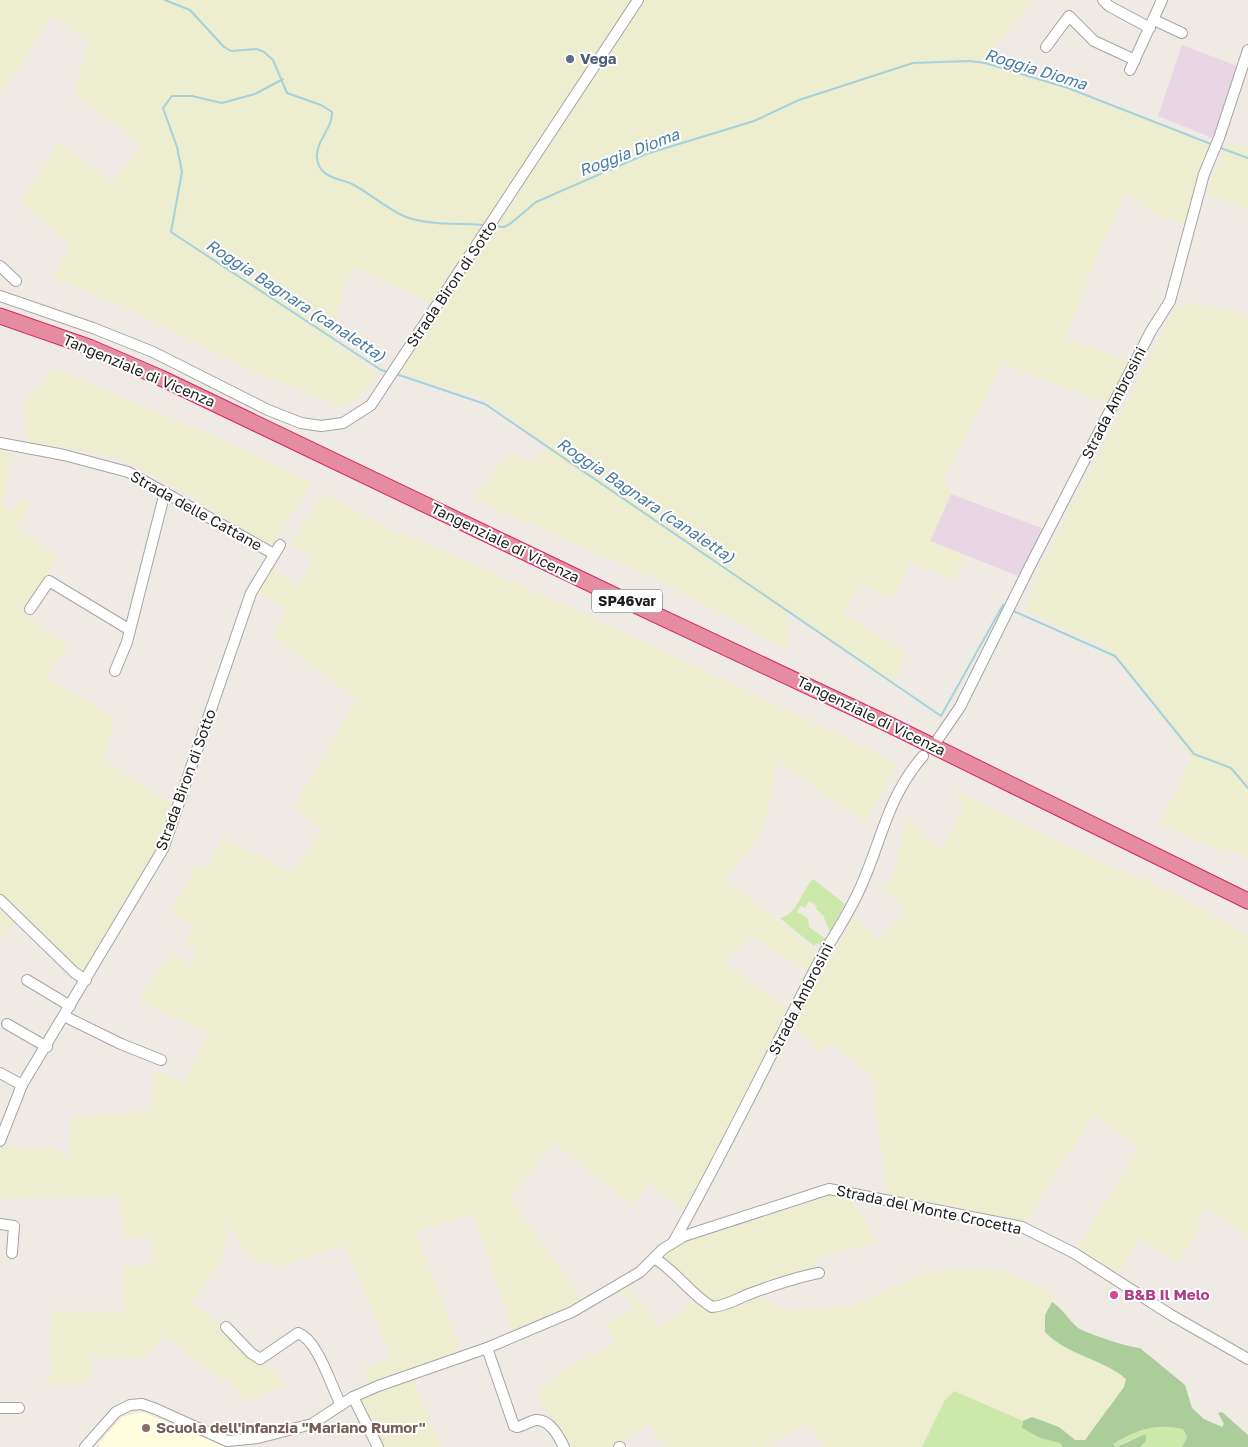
<svg xmlns="http://www.w3.org/2000/svg" width="1248" height="1447" font-family="'Golos Text',sans-serif">
	<style>
		.industrial { fill: #e8d6e5 }
		.education { fill: #fefddd }
		.farmland { fill: #ededcf }
		.grass { fill: #cce8aa }
		.forest { fill: #abcd99 }
		.lines { fill: none; stroke-linecap: round; stroke-linejoin: round }
		.stream { stroke: #a5d2dc; stroke-width: 2 }
		.minor-casing { stroke: #a5a5a5; stroke-width: 12 }
		.highway-casing { stroke: #d7266c; stroke-width: 17 }
		.minor { stroke: #fff; stroke-width: 10 }
		.highway { stroke: #e58ca1; stroke-width: 15 }
		.service-dot { fill: #5c6f8a; stroke: #fff; stroke-width: 2 }
		.hotel-dot { fill: #d1479c; stroke: #fff; stroke-width: 2 }
		.education-dot { fill: #8d6e63; stroke: #fff; stroke-width: 2 }
		.labels { text-anchor: middle; stroke-width: 4; stroke-linejoin: round; paint-order: stroke }
		.shield { fill: #fff; stroke: #626262; stroke-width: 1 }
		.shield-label { font-size: 14px; font-weight: bold; fill: #1e1e1e }
		.service-label { font-size: 15px; font-weight: bold; fill: #4e5e75; stroke: #fff; text-anchor: start }
		.street-label { font-size: 15px; fill: #1e1e1e; stroke: #fff }
		.hotel-label { font-size: 15px; font-weight: bold; fill: #b23c85; stroke: #fff; text-anchor: start }
		.education-label { font-size: 15px; font-weight: bold; fill: #785e54; stroke: #fff; text-anchor: start }
		.water-label { font-size: 16px; font-style: italic; fill: #497ba4; stroke: #fff }
	</style>
	<rect width="100%" height="100%" fill="#efebe4"/>
	<g class="industrial">
		<polygon points="1182,45 1240,67 1215,139 1158,116"/>
		<polygon points="951,494 1044,529 1018,576 930,541"/>
	</g>
	<polygon class="education" points="140,1412 145,1413 226,1447 100,1447 99,1443 122,1417"/>
	<g class="farmland">
		<polygon points="0,0 1032,0 987,56 979,62 1068,88 1212,145 1186,225 1158,216 1124,193 1100,248 1065,339 1135,362 1113,406 1003,364 943,479 951,494 930,541 967,557 954,579 910,563 892,600 859,584 843,614 907,652 893,683 788,610 787,649 664,583 472,498 510,453 533,462 548,447 486,399 397,373 515,199 576,98 434,307 419,297 355,268 345,280 332,342 379,374 359,397 344,407 265,377 120,305 52,278 71,245 20,202 59,143 112,182 142,146 75,95 88,41 52,17 0,95"/>
		<polygon points="1227,143 1248,148 1248,210 1206,195"/>
		<polygon points="1190,303 1241,313 1248,319 1248,858 1235,851 1221,851 1159,824 1192,758 1122,662 1100,644 1025,611 1041,565 1174,310"/>
		<polygon points="54,369 229,442 312,483 273,544 264,542 192,497 133,464 103,455 27,442 23,401"/>
		<polygon points="0,451 16,454 8,467 3,507 16,509 20,500 32,502 16,528 58,556 23,613 68,645 46,677 115,718 104,759 177,807 163,849 86,980 19,919 0,939"/>
		<polygon points="323,493 397,532 479,566 671,654 897,763 865,823 776,760 770,800 759,837 725,879 822,956 813,974 751,936 725,964 794,1011 689,1213 649,1183 632,1205 554,1143 510,1197 585,1305 515,1337 473,1214 416,1233 463,1357 411,1375 441,1447 384,1447 359,1409 353,1397 371,1389 365,1370 391,1356 345,1245 282,1266 258,1262 246,1253 228,1222 223,1259 191,1303 226,1327 286,1384 244,1401 229,1377 222,1381 165,1335 144,1359 90,1357 90,1383 46,1385 53,1364 49,1348 53,1311 123,1312 125,1265 151,1266 152,1239 123,1236 118,1196 0,1199 0,1147 56,1149 63,1154 66,1159 70,1150 71,1117 149,1112 154,1071 184,1082 208,1034 138,1000 171,953 191,964 197,952 185,945 195,926 171,912 196,866 207,869 223,838 293,872 322,829 293,808 357,699 273,637 286,609 256,592 272,569 299,586 314,559 290,543"/>
		<polygon points="954,789 1057,842 1167,890 1248,934 1248,1237 1204,1207 1200,1225 1178,1263 1139,1238 1114,1279 1074,1253 1139,1147 1094,1115 1022,1227 888,1199 872,1076 831,1043 821,1053 792,1026 854,917 878,940 905,910 882,887 893,877 906,818 941,850 964,805"/>
		<polygon points="829,1189 845,1191 878,1241 814,1260 819,1273 750,1294 790,1311 852,1306 918,1275 949,1269 1001,1270 1051,1291 1052,1302 1045,1315 1045,1332 1053,1341 1113,1368 1126,1379 1124,1387 1085,1441 1075,1440 1059,1427 1032,1417 1023,1421 955,1391 945,1400 922,1447 826,1447 806,1424 764,1447 664,1447 648,1424 613,1447 566,1447 536,1391 560,1375 559,1372 615,1344 606,1324 634,1308 620,1289 625,1282 659,1327 696,1300 654,1258 663,1249"/>
	</g>
	<g class="grass">
		<path d="M813,879L845,904L830,932L823,915L816,909L817,906L809,901L805,908L800,906L797,912L808,918L809,927L826,939L820,951L818,949L821,946L817,943L814,946L780,918C798,914 801,891 813,879Z"/>
		<polygon points="954,1391 1023,1421 1022,1428 1040,1438 1060,1443 1063,1447 922,1447 945,1400"/>
		<polygon points="1161,1425 1183,1429 1187,1437 1182,1447 1140,1447 1146,1441 1129,1440 1116,1447 1113,1444 1144,1428"/>
	</g>
	<path class="forest" d="M1052,1302C1062,1308 1068,1319 1077,1327C1084,1333 1131,1348 1140,1348L1185,1385L1192,1408L1204,1419L1222,1427L1224,1424L1218,1413L1222,1412L1248,1435V1447H1182L1187,1437L1183,1429C1153,1423 1139,1429 1113,1444L1116,1447L1146,1434V1441L1140,1447H1063L1060,1443L1040,1438L1022,1428L1023,1421L1032,1417L1059,1427L1075,1440H1085L1124,1387L1126,1379C1102,1358 1068,1356 1045,1332V1315Z"/>
	<g class="lines">
		<g class="stream">
			<path d="M165,0L190,10L224,47L231,51L257,49L264,52L273,60L287,93L321,105L332,112C333,128 315,142 317,158C319,179 341,178 354,185C372,195 387,209 406,217C432,226 459,223 486,225"/>
			<polyline points="283,79 255,94 222,103 192,96 172,96 163,108 177,147 182,172 171,232 381,370 389,372"/>
			<polyline points="1218,147 1248,158"/>
			<polyline points="493,226 504,227 510,224 536,202 646,154 754,121 799,100 913,63 969,61 985,63 1068,88 1211,144"/>
			<polyline points="396,374 485,404 941,716 1003,605 1005,607"/>
			<polyline points="1011,610 1115,656 1194,754 1231,768 1248,788"/>
		</g>
		<defs>
			<g id="minor">
				<polyline points="1103,0 1109,6 1150,28"/>
				<polyline points="1154,20 1182,33"/>
				<polyline points="1046,47 1069,16 1094,41 1135,60"/>
				<polyline points="1130,70 1162,0"/>
				<polyline points="0,266 16,281"/>
				<polyline points="0,296 93,328 153,352 268,410 301,423 321,426 343,423 371,405 638,0"/>
				<polyline points="0,443 64,455 128,472 274,554"/>
				<polyline points="30,609 49,581 130,630"/>
				<polyline points="115,671 127,642 165,492"/>
				<polyline points="938,739 960,707 1030,566 1151,331 1170,301 1204,174 1219,138 1248,50"/>
				<polyline points="0,900 75,973 86,980"/>
				<polyline points="27,980 70,1006"/>
				<polyline points="64,1016 121,1044 161,1060"/>
				<polyline points="7,1024 47,1047"/>
				<polyline points="0,1073 22,1085"/>
				<polyline points="0,1141 22,1085 163,849 251,593 280,545"/>
				<polyline points="0,1224 14,1226 12,1253"/>
				<path d="M674,1241C723,1154 766,1064 812,975C825,949 842,925 855,899C881,848 884,801 923,756"/>
				<path d="M654,1258C676,1271 690,1294 712,1307C727,1306 738,1298 752,1293C774,1285 796,1277 819,1273"/>
				<path d="M226,1327L251,1353L260,1359L298,1333C318,1340 331,1386 341,1405"/>
				<path d="M487,1348L514,1426L517,1427C523,1426 530,1421 536,1420C550,1419 559,1437 564,1447"/>
				<polyline points="353,1397 378,1447"/>
				<polyline points="0,1408 19,1408"/>
				<polyline points="85,1447 116,1412 130,1405 142,1404 156,1409 227,1441 258,1438 312,1424 353,1397 378,1386 487,1348 572,1312 640,1272 663,1249 684,1236 829,1189 1022,1227 1074,1253 1171,1315 1248,1359"/>
				<polyline points="619,1447 620,1447"/>
			</g>
			<polyline id="highway" points="0,316 89,347 161,378 616,596 886,723 1248,901"/>
		</defs>
		<use href="#minor" class="minor-casing"/>
		<use href="#highway" class="highway-casing"/>
		<use href="#minor" class="minor"/>
		<use href="#highway" class="highway"/>
	</g>
	<circle class="service-dot" cx="570" cy="59" r="5"/>
	<circle class="hotel-dot" cx="1114" cy="1295" r="5"/>
	<circle class="education-dot" cx="146" cy="1428" r="5"/>
	<g class="labels">
		<rect class="shield" x="592" y="589.5" width="70" height="23" rx="4"/>
		<g class="shield-label">
			<text x="627" y="606">SP46var</text>
		</g>
		<g class="service-label">
			<text x="580" y="64">Vega</text>
		</g>
		<g class="street-label">
			<text transform="translate(452 284) rotate(-56)" y="5">Strada Biron di Sotto</text>
			<text transform="translate(139 371) rotate(23)" y="5">Tangenziale di Vicenza</text>
			<text transform="translate(1114 403) rotate(-63)" y="5">Strada Ambrosini</text>
			<text transform="translate(196 511) rotate(29)" y="5">Strada delle Cattane</text>
			<text transform="translate(505 543) rotate(26)" y="5">Tangenziale di Vicenza</text>
			<text transform="translate(871 716) rotate(26)" y="5">Tangenziale di Vicenza</text>
			<text transform="translate(186 780) rotate(-70)" y="5">Strada Biron di Sotto</text>
			<text transform="translate(801 999) rotate(-63)" y="5">Strada Ambrosini</text>
			<text transform="translate(929 1210) rotate(12)" y="5">Strada del Monte Crocetta</text>
		</g>
		<g class="hotel-label">
			<text x="1124" y="1300">B&amp;B Il Melo</text>
		</g>
		<g class="education-label">
			<text x="156" y="1433">Scuola dell'infanzia "Mariano Rumor"</text>
		</g>
		<g class="water-label">
			<text transform="translate(1036 69) rotate(17)" y="6">Roggia Dioma</text>
			<text transform="translate(629 152) rotate(-21)" y="6">Roggia Dioma</text>
			<text transform="translate(296 300) rotate(33)" y="6">Roggia Bagnara (canaletta)</text>
			<text transform="translate(646 500) rotate(34)" y="6">Roggia Bagnara (canaletta)</text>
		</g>
	</g>
</svg>
